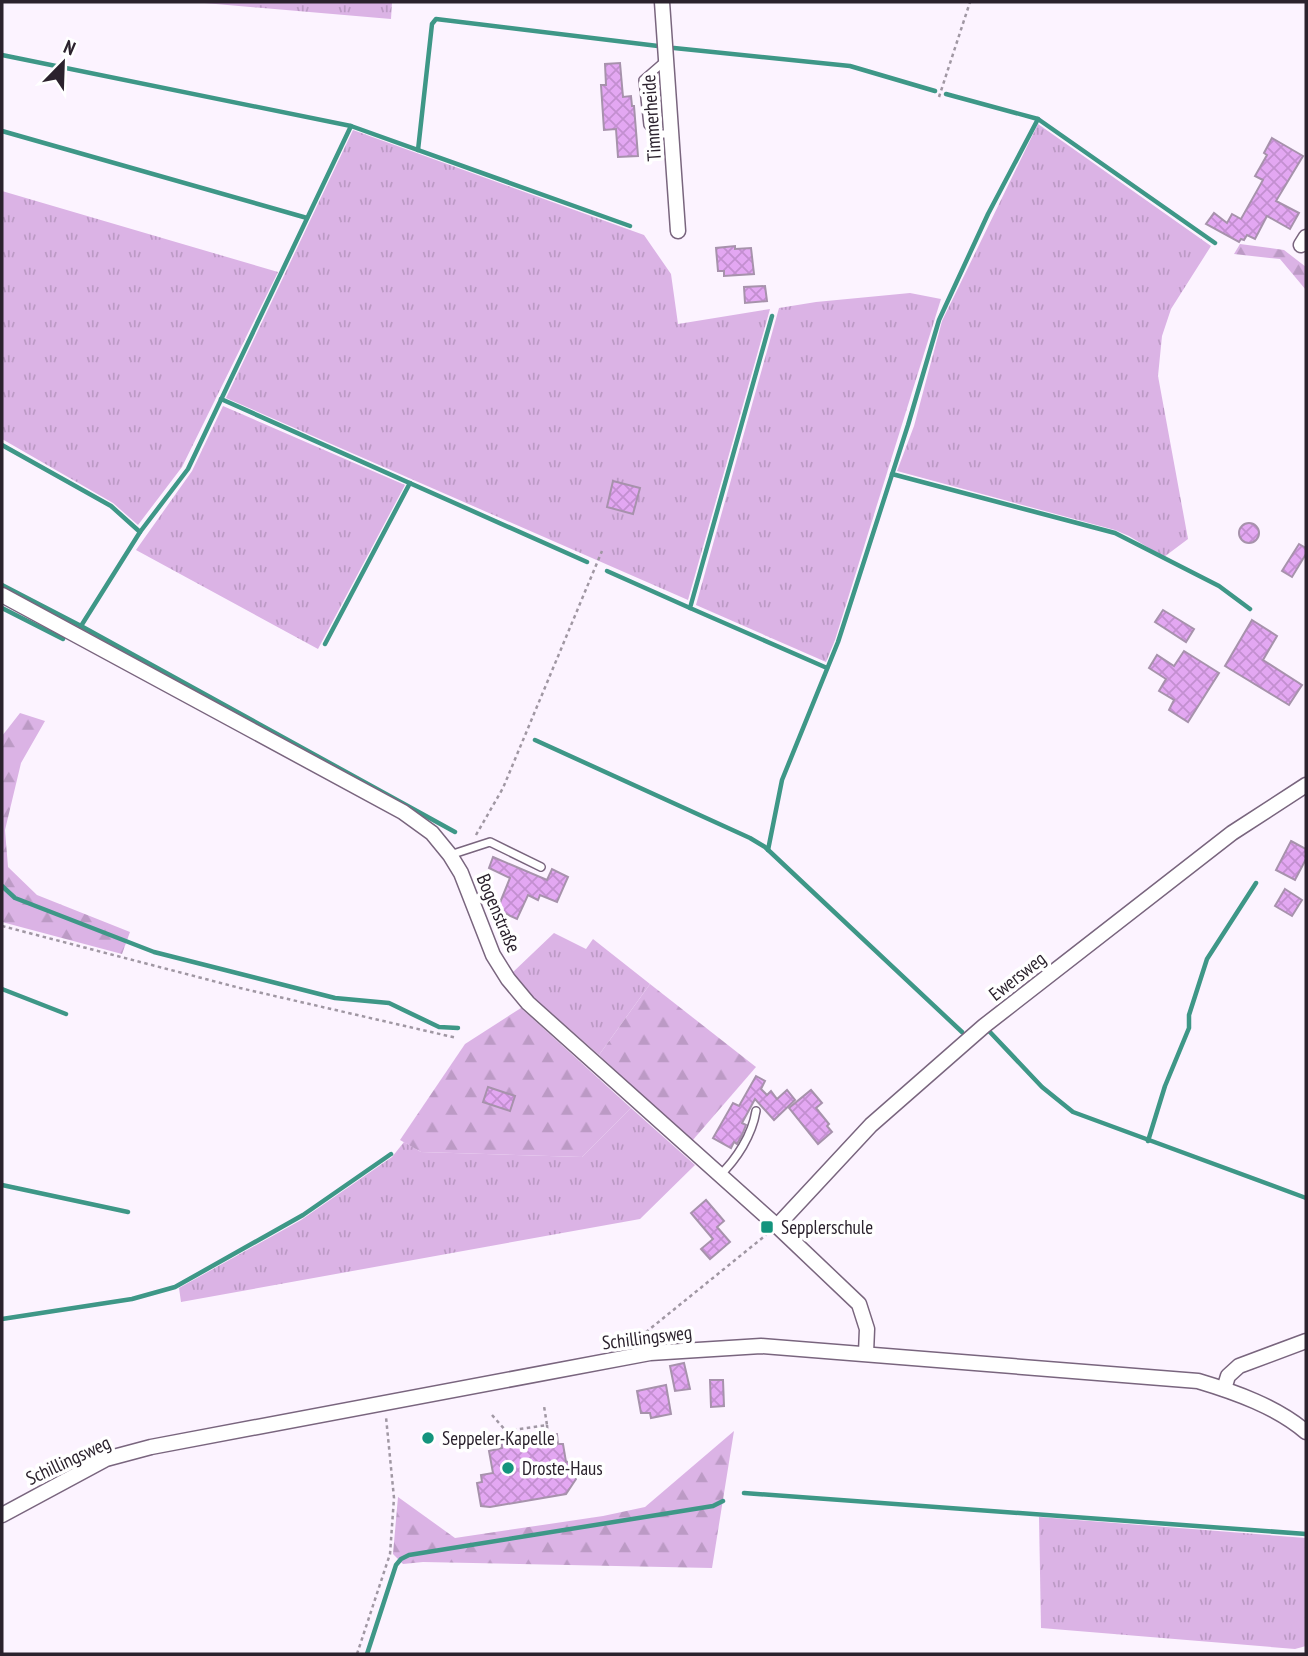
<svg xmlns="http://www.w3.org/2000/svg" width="1308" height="1656" font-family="'PT Sans Narrow',sans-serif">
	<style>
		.grass { fill: url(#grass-tufts) }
		.forest { fill: url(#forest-firs) }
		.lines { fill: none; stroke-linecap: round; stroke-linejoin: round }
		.stream { stroke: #3e9787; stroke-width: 4.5 }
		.building { fill: url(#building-cross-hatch); stroke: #a792ac; stroke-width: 2 }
		.lane-casing { stroke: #79657e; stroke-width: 10 }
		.street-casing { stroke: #79657e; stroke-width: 17 }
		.path { stroke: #a097a3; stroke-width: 2.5; stroke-dasharray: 3.5 3.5; stroke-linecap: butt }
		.lane { stroke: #fff; stroke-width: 7 }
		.street { stroke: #fff; stroke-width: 14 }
		.poi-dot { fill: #14947d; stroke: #fff; stroke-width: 2.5 }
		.labels { text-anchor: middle; stroke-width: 7; stroke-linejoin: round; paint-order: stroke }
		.street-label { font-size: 19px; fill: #2b222d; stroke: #fff }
		.poi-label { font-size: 19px; fill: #2b222d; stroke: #fff; text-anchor: start }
	</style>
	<defs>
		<pattern id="grass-tufts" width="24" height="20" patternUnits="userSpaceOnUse" patternTransform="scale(1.75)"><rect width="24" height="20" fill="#dbb3e5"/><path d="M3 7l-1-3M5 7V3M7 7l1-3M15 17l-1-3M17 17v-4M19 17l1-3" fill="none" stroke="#bc9ac5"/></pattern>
		<pattern id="forest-firs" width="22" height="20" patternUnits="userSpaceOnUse" patternTransform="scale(1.75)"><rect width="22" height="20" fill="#dbb3e5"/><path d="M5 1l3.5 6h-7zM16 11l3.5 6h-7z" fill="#bc9ac5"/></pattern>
		<pattern id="building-cross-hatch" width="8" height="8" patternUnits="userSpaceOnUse" patternTransform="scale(1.75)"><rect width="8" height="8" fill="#e3a7f2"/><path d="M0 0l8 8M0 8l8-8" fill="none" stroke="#c38fd0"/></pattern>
	</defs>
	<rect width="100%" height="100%" fill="#fcf3ff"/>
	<g class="grass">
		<polygon points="193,2 392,2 391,19"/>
		<polygon points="1038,124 1211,246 1171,309 1162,336 1158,376 1188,539 1164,557 1129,536 1115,530 897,471 914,426 942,321"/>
		<polygon points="353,130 644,235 671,274 678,324 770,309 688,600 226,398"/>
		<polygon points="2,191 278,272 182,467 138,525 113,503 2,439"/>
		<polygon points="910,293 941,299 835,640 826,662 696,605 779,308 816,302"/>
		<polygon points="223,406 405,485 318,649 136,550 192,471"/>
		<polygon points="554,933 586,949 593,939 650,984 599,1055 532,996 512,973"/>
		<polygon points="631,1108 695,1165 640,1219 181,1302 179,1288 301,1220 392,1157 404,1142 421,1152 582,1157"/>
		<polygon points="1039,1517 1306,1538 1306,1646 1295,1649 1041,1628"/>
	</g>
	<g class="forest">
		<polygon points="1240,244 1284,250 1306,267 1306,290 1280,259 1234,254"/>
		<polygon points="20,713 45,721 21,763 5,830 8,867 37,895 130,932 122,954 2,922 2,736"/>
		<polygon points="650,984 756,1067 692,1141 599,1055"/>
		<polygon points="521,1008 631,1108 582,1157 421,1152 400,1140 465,1044"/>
		<polygon points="734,1431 712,1568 423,1562 403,1564 393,1554 398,1497 455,1538 603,1516 645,1507"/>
	</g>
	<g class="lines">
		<g class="stream">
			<polyline points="674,48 850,66 935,91"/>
			<polyline points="2,55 351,126 630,226"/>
			<polyline points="946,94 1038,119 1215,243"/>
			<polyline points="2,131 307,218"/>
			<polyline points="418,150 432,24 436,19 658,46"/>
			<polyline points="772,316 690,608 827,668"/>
			<polyline points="221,399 587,562"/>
			<polyline points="2,445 111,506 140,532"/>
			<polyline points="892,474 1115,533 1219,586 1250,609"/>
			<polyline points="607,571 690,608"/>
			<polyline points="2,585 81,626 455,832"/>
			<polyline points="2,608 63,639"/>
			<polyline points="81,626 140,532 188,469 351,126"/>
			<polyline points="325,644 410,483"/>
			<polyline points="535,740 750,838 765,847 962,1032"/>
			<polyline points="768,850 782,780 838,642 908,425 939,320 988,214 1038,119"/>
			<polyline points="2,886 15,898 154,952 335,998 389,1003 439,1027 458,1028"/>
			<polyline points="2,989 66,1014"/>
			<polyline points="989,1031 1042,1087 1073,1112 1306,1198"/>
			<polyline points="1148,1141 1165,1086 1189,1028 1189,1015 1207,959 1256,883"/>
			<polyline points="2,1185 128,1212"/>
			<polyline points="2,1319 132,1299 175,1287 303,1215 391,1154"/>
			<polyline points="744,1493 1306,1534"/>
			<polyline points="367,1654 396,1565 401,1559 409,1555 713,1506 723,1501"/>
		</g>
	</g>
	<g class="building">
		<polygon points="620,63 623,97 631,96 632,106 634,106 638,156 618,157 616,129 604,130 601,85 606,85 605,64"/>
		<polygon points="1272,138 1303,156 1276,201 1299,213 1290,229 1267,216 1255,239 1247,235 1244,240 1241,239 1239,242 1206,224 1214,213 1227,223 1232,214 1241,219 1263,180 1255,176 1267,155 1264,153"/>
		<polygon points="735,246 735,249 751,248 754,274 724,276 724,271 718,271 716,248"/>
		<polygon points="765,286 767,301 745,303 744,287"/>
		<polygon points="613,481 640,488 633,514 607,507"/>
		<circle cx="1249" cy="533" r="10"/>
		<polygon points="1299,544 1306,548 1306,554 1292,577 1282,571"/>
		<polygon points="1163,610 1194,629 1186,642 1155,622"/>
		<polygon points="1252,620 1277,636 1263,660 1302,685 1289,705 1225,666"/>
		<polygon points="1184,651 1219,673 1188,722 1169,710 1174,700 1159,691 1166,679 1149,668 1157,655 1174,666"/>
		<polygon points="1291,841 1306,849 1306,859 1295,880 1276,870"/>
		<polygon points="493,857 547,880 552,869 568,877 557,902 540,895 538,900 528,895 517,919 497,910 510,878 489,868"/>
		<polygon points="1285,889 1302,900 1292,916 1275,906"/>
		<polygon points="756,1076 765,1081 761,1089 767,1095 771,1091 777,1099 787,1090 795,1100 774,1120 755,1099 742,1123 746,1125 742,1135 737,1144 734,1142 731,1148 713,1138 733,1103 739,1106"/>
		<polygon points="488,1087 515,1096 510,1111 483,1102"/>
		<polygon points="811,1090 822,1103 816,1108 829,1124 827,1126 832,1132 818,1144 789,1108"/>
		<polygon points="706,1200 724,1221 717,1227 730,1242 710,1259 701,1249 713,1239 691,1213"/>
		<polygon points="684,1363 690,1389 675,1391 670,1366"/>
		<polygon points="710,1380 723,1380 724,1406 711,1407"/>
		<polygon points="666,1385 671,1414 651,1418 650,1413 641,1413 637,1391"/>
		<polygon points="557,1434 558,1444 563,1444 566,1462 574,1461 576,1479 566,1494 490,1507 481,1506 477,1483 482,1482 481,1475 493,1473 489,1451 502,1448 501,1441"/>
	</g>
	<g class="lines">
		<defs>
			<g id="lane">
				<polyline points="666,60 643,80 648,125 656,134 672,134"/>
				<polyline points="450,855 490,842 541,867"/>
				<path d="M719,1176C737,1159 752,1135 756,1111"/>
			</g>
			<g id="street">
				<polyline points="662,2 678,231"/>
				<polyline points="1301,245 1306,237"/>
				<polyline points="2,595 403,812 432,833 450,855 461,873 493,955 508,979 528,1003 777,1226 859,1304 867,1329 866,1353"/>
				<polyline points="777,1226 871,1125 984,1026 1232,833 1306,785"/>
				<polyline points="1224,1389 1228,1376 1239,1366 1306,1341"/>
				<path d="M2,1515L106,1459L151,1447L650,1353L761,1346L1198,1381C1235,1392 1277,1407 1306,1432"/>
			</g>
		</defs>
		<use href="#lane" class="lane-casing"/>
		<use href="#street" class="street-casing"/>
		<g class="path">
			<polyline points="939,97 970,2"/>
			<polyline points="476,835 503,788 602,551"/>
			<polyline points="2,926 240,988 457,1038"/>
			<polyline points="635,1341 766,1235"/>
			<polyline points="492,1415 506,1431 510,1444"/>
			<polyline points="547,1425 548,1438"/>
			<polyline points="506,1431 547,1425 544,1406"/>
			<polyline points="357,1654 390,1554 394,1498 386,1417"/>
		</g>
		<use href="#lane" class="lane"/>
		<use href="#street" class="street"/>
	</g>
	<g class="poi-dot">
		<rect x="760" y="1220" width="14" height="14" rx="3.5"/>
		<circle cx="428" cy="1438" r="7"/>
		<circle cx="508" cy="1468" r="7"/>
	</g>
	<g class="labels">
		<g class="street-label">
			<text transform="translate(651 118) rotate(-94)" y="7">Timmerheide</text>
			<text transform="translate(499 913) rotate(67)" y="7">Bogenstraße</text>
			<text transform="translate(1017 976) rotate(-38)" y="7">Ewersweg</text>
			<text transform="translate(647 1337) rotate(-7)" y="7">Schillingsweg</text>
			<text transform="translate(68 1460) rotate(-25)" y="7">Schillingsweg</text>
		</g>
		<g class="poi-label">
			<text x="781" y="1234">Sepplerschule</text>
			<text x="442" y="1445">Seppeler-Kapelle</text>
			<text x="522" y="1475">Droste-Haus</text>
		</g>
	</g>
	<rect width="1308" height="1656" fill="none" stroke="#2b222d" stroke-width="7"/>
	<g transform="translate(63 63) rotate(23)" stroke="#ffffff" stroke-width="5" paint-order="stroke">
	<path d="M0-5L12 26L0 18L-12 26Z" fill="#2b222d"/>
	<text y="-10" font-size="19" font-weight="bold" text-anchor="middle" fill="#2b222d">N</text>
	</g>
</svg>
